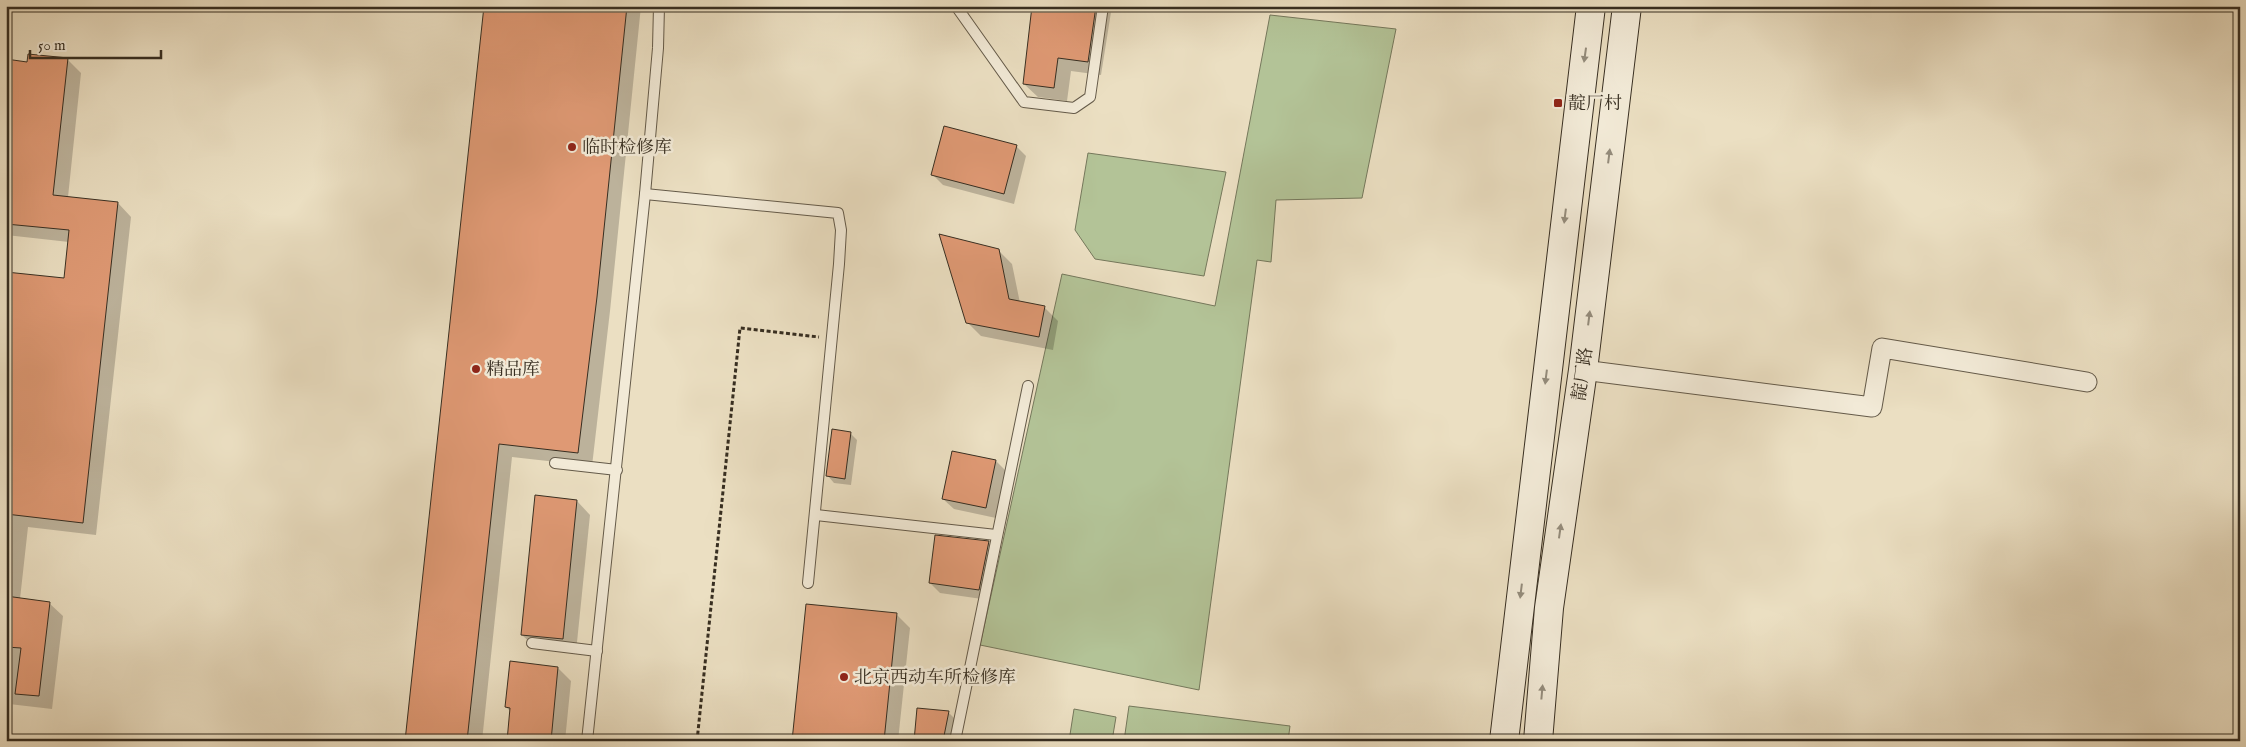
<svg xmlns="http://www.w3.org/2000/svg" width="2246" height="747" font-family="'IM FELL English','Noto Serif SC',serif">
	<style>
		.green { fill: #b3c397; stroke: #75785c }
		.shadow { fill: #0003 }
		.building { fill: #df9974; stroke: #372e21 }
		.lines { fill: none; stroke-linecap: round; stroke-linejoin: round }
		.lane-casing { stroke: #645a49; stroke-width: 12 }
		.street-casing { stroke: #645a49; stroke-width: 21 }
		.secondary-casing { stroke: #372e21; stroke-width: 30 }
		.path { stroke: #372e21; stroke-width: 3; stroke-dasharray: 4 2.5; stroke-linecap: butt }
		.lane { stroke: #f2ead7; stroke-width: 10 }
		.street { stroke: #f2ead7; stroke-width: 19 }
		.secondary { stroke: #f2ead7; stroke-width: 28 }
		.oneway { fill: #948c7c }
		.poi-dot { fill: #8f2418; stroke: #f2ead7; stroke-width: 2 }
		.labels { text-anchor: middle; stroke-width: 5; stroke-linejoin: round; paint-order: stroke }
		.poi-label { font-size: 18px; fill: #372e21; stroke: #f2ead7; text-anchor: start }
		.street-label { font-size: 18px; fill: #372e21; stroke: #f2ead7 }
	</style>
	<rect width="100%" height="100%" fill="#ebdfc2"/>
	<filter id="stains"><feTurbulence type="fractalNoise" baseFrequency=".004" numOctaves="4"/><feColorMatrix values="0 0 0 0 .2 0 0 0 0 .09 0 0 0 0 .02 0 0 0 .5 -.17"/></filter>
	<radialGradient id="worn" r=".72"><stop offset=".6" stop-color="#630" stop-opacity="0"/><stop offset="1" stop-color="#630" stop-opacity=".3"/></radialGradient>
	<g class="green">
		<polygon points="1270,15 1396,29 1362,198 1276,200 1271,262 1257,260 1199,690 980,645 1062,274 1215,306"/>
		<polygon points="1088,153 1226,172 1204,276 1095,259 1075,230"/>
		<polygon points="1129,706 1290,726 1288,741 1124,741"/>
		<polygon points="1074,709 1116,717 1112,741 1069,741"/>
	</g>
	<g class="shadow">
		<polygon points="486,6 641,6 610,311 592,466 512,457 482,741 406,741"/>
		<polygon points="1033,6 1112,6 1101,75 1071,71 1067,101 1038,97 1024,84"/>
		<polygon points="67,59 81,73 68,197 118,203 131,217 96,535 28,527 20,599 49,603 63,616 52,709 9,704 8,710 6,710 6,274 65,280 69,242 6,235 6,61 28,63"/>
		<polygon points="1016,146 1026,156 1014,204 943,185 933,175"/>
		<polygon points="998,250 1012,264 1020,303 1045,308 1058,321 1053,350 981,336 967,322"/>
		<polygon points="850,433 857,440 851,485 834,483 828,476"/>
		<polygon points="996,461 1006,471 996,518 954,509 943,499"/>
		<polygon points="577,501 590,515 576,652 536,648 522,635"/>
		<polygon points="988,542 999,553 989,600 940,593 930,583"/>
		<polygon points="896,614 910,628 898,741 793,741"/>
		<polygon points="558,668 571,681 565,741 508,741 511,712 506,707"/>
		<polygon points="948,712 958,722 955,741 915,741"/>
	</g>
	<g class="building">
		<polygon points="484,6 627,6 597,297 578,453 499,444 467,741 405,741"/>
		<polygon points="1032,6 1096,6 1088,62 1058,58 1054,88 1023,84"/>
		<polygon points="28,54 68,58 53,195 118,202 83,523 6,514 6,272 64,278 69,230 6,224 6,59 27,62"/>
		<polygon points="944,126 1017,145 1004,194 931,175"/>
		<polygon points="939,234 999,249 1009,299 1045,306 1039,337 966,323"/>
		<polygon points="832,429 851,432 845,479 826,476"/>
		<polygon points="952,451 996,460 986,508 942,499"/>
		<polygon points="535,495 577,500 563,639 521,635"/>
		<polygon points="935,535 989,541 979,590 929,583"/>
		<polygon points="6,596 50,602 39,696 15,694 21,648 6,647"/>
		<polygon points="806,604 897,613 884,741 792,741"/>
		<polygon points="510,661 558,667 551,741 507,741 510,708 505,707"/>
		<polygon points="917,708 949,711 943,741 914,741"/>
	</g>
	<g class="lines">
		<defs>
			<g id="lane">
				<polyline points="956,6 1024,102 1074,108 1090,97 1103,6"/>
				<polyline points="645,194 838,213 841,230 839,264 808,583"/>
				<polyline points="555,463 617,470"/>
				<polyline points="816,515 996,535"/>
				<polyline points="532,643 597,651"/>
				<polyline points="587,741 645,194 658,48 659,6"/>
				<polyline points="955,741 1028,386"/>
			</g>
			<polyline id="street" points="1583,370 1872,407 1882,348 2087,382"/>
			<g id="secondary">
				<polyline points="1504,741 1591,6"/>
				<polyline points="1538,741 1549,608 1583,370 1627,6"/>
			</g>
		</defs>
		<use href="#lane" class="lane-casing"/>
		<use href="#street" class="street-casing"/>
		<use href="#secondary" class="secondary-casing"/>
		<polyline class="path" points="697,741 740,328 819,337"/>
		<use href="#lane" class="lane"/>
		<use href="#street" class="street"/>
		<use href="#secondary" class="secondary"/>
	</g>
	<defs><path id="oneway-solid" d="M-6-.8H1V-3.2L6.5 0L1 3.2V.8H-6Z" transform="scale(1.25)"/></defs>
	<g class="oneway">
		<use href="#oneway-solid" transform="translate(1585 55) rotate(98)"/>
		<use href="#oneway-solid" transform="translate(1609 156) rotate(-83)"/>
		<use href="#oneway-solid" transform="translate(1565 216) rotate(97)"/>
		<use href="#oneway-solid" transform="translate(1589 318) rotate(-83)"/>
		<use href="#oneway-solid" transform="translate(1546 377) rotate(97)"/>
		<use href="#oneway-solid" transform="translate(1560 531) rotate(-82)"/>
		<use href="#oneway-solid" transform="translate(1521 591) rotate(97)"/>
		<use href="#oneway-solid" transform="translate(1542 692) rotate(-85)"/>
	</g>
	<g class="poi-dot">
		<rect x="1553" y="98" width="10" height="10" rx="2.5"/>
		<circle cx="572" cy="147" r="5"/>
		<circle cx="476" cy="369" r="5"/>
		<circle cx="844" cy="677" r="5"/>
	</g>
	<g class="labels">
		<g class="poi-label">
			<text x="1568" y="109">靛厂村</text>
			<text x="582" y="153">临时检修库</text>
			<text x="486" y="375">精品库</text>
			<text x="854" y="683">北京西动车所检修库</text>
		</g>
		<g class="street-label">
			<text transform="translate(1582 374) rotate(-82)" y="6">靛厂路</text>
		</g>
	</g>
	<rect width="2246" height="747" fill="none" stroke="#ebdfc2" stroke-width="25"/>
	<rect x="8" y="8" width="2231" height="732" fill="none" stroke="#372e21" stroke-width="2.5"/>
	<rect x="12" y="12" width="2221" height="722" fill="none" stroke="#372e21"/>
	<path d="M30 50v8h131v-8" fill="none" stroke="#372e21" stroke-width="2.5"/>
	<text x="38" y="50" font-size="15" fill="#372e21" stroke="#f2ead7" stroke-width="4" paint-order="stroke">50 m</text>
	<rect width="100%" height="100%" filter="url(#stains)"/>
	<rect width="100%" height="100%" fill="url(#worn)"/>
</svg>
